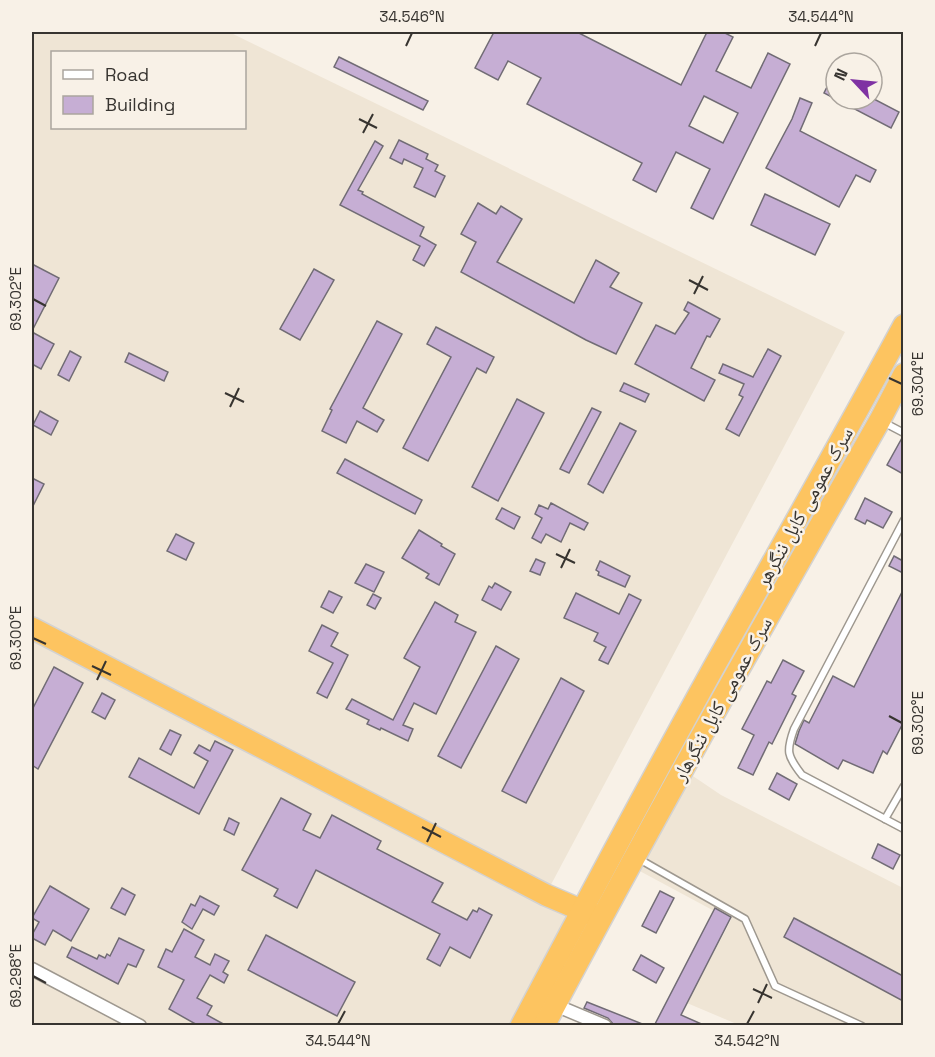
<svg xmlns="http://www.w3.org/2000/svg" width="935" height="1057" font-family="'Space Grotesk','Noto Naskh Arabic',sans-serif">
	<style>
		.built { fill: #efe5d5; fill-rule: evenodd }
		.building { fill: #c6aed4; stroke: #716c75; stroke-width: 1.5; fill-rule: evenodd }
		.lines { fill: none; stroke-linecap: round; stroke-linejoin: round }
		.lane-casing { stroke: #9e988f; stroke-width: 9 }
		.street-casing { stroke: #9e988f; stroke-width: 15 }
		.highway-casing { stroke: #d3d2d1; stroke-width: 24 }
		.lane { stroke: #fff; stroke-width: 6 }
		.street { stroke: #fff; stroke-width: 12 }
		.highway { stroke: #fdc460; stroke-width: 21 }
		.ticks { fill: none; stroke: #373430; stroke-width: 2 }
		.labels { text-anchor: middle; stroke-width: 5; stroke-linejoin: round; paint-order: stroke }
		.street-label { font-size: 20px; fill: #373430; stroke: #f8f1e7 }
		.neatline { fill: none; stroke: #373430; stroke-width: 2 }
		.ticks-label { font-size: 15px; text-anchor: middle; fill: #373430 }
	</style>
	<rect width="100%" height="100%" fill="#f8f1e7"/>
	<g class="built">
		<path d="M32,32H229L845,332L546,894L582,910L521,1025H32ZM52,52H244V128H52Z"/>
		<polygon points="684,770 721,795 903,888 903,1025 739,1025 687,1003 731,920 636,869"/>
	</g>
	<g class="building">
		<path d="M494,32H577L681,85L707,32H723L733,37L716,71L751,88L768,53L790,64L713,219L691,208L710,169L676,152L656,192L633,180L642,163L527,104L541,78L508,61L498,80L475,68ZM704,96L738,113L723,143L689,126Z"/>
		<polygon points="339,57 428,101 423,110 334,67"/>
		<polygon points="836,69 836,99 874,99 899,112 891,128 824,93"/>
		<polygon points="800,98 812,103 800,131 876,170 870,182 856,175 839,207 766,168 792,119"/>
		<polygon points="399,140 428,154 426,159 438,165 435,171 445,176 435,197 414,187 423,168 404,159 402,164 390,158"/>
		<polygon points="375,141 383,146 358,190 363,192 362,194 424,227 420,236 436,245 424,266 413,260 420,246 340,205"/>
		<polygon points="765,194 830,224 815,255 751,225"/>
		<polygon points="478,203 496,214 501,206 522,219 497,262 574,303 596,260 619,273 610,287 642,303 616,354 586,340 461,272 476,242 461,234"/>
		<polygon points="32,264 59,278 32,331"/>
		<polygon points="314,269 334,280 300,340 280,329"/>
		<polygon points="688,302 720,319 710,337 707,336 691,368 715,380 704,401 635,364 656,325 675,334 689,313 684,310"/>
		<polygon points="377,321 402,334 363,408 384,420 377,432 357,421 346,443 322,431 332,410 330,409"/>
		<polygon points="436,327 494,357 486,373 477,368 428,461 403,448 451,357 427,344"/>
		<polygon points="32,332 54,344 41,369 32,364"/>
		<polygon points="768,349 781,356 739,436 726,429 743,397 739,395 744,384 719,373 723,364 753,377"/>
		<polygon points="70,351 81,357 69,381 58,375"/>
		<polygon points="129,353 168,372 164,381 125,362"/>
		<polygon points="624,383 649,394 645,402 620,391"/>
		<polygon points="517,399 544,413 498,501 472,487"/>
		<polygon points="592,408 601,412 569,473 560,469"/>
		<polygon points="40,411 58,421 51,435 33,425"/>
		<polygon points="620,423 636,431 603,493 588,484"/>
		<polygon points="902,438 903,438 903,474 887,465"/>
		<polygon points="345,459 422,500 415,514 337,473"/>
		<polygon points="32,478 44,484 32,508"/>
		<polygon points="865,498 892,512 883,528 867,520 865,524 855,519"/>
		<polygon points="551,503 588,523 584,530 570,523 561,542 546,534 541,543 532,538 542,518 535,514 539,505 548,509"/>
		<polygon points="502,508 520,517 514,529 496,519"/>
		<polygon points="419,530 442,544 441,546 455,554 439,585 426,578 429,574 402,558"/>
		<polygon points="176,534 194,543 186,560 167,551"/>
		<polygon points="894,556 903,561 903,573 889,566"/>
		<polygon points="536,559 545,563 540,575 530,571"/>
		<polygon points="600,561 630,576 625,587 598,575 599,572 596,570"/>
		<polygon points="366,564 384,572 374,592 355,583"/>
		<polygon points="495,583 511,592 501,610 482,600 489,586 492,588"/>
		<polygon points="903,590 903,729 901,727 887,754 883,751 873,773 843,760 838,769 795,744 799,731 804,720 809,723 833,676 854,687"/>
		<polygon points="329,591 342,597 333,613 321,607"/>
		<polygon points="576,593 619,614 629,594 641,600 608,664 599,660 606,647 594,641 598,633 564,618"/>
		<polygon points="373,594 381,598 375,609 367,605"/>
		<polygon points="435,602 458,615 455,622 476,632 436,714 414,703 403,725 413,729 408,741 381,728 380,730 367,724 369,720 346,709 352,699 393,720 420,667 404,658"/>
		<polygon points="322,625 338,633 331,646 348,655 327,698 317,693 333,663 309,651"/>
		<polygon points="496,646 519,659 461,768 438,756"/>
		<polygon points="783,660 804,671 792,694 796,696 772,744 769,742 753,775 738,768 754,735 742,729 767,681 771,683"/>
		<polygon points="54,667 83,683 38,769 32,765 32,710"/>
		<polygon points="561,678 584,691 526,803 502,791"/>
		<polygon points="102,693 115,700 105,719 92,712"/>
		<polygon points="170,730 181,735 171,755 160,749"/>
		<polygon points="215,741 233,750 199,814 129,777 139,758 194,788 208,761 194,753 199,745 210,751"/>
		<polygon points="777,773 797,784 789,800 769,789"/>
		<polygon points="281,798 311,814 303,830 320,838 332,815 381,841 377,849 443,883 432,902 467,920 473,910 477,912 479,908 492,915 470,958 450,947 440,966 427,959 440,934 316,870 297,908 274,896 278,889 242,870"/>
		<polygon points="229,818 239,823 234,835 224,830"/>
		<polygon points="878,844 900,855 893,869 872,858"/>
		<polygon points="50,886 89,909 71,941 53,930 45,945 32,938 32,935 39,922 32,918"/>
		<polygon points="122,888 135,895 125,915 111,908"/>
		<polygon points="660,891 674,898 656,933 642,926"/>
		<polygon points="200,896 219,906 214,915 203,909 192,929 182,922 191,904 195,906"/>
		<polygon points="715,908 731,917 681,1015 706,1026 654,1026"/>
		<polygon points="794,918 903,976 903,1001 784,937"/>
		<polygon points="184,929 204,940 195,957 210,965 215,954 229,961 223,972 228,975 224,983 210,975 197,998 212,1006 207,1015 227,1026 199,1026 169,1009 184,980 158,967 166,949 172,952"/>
		<polygon points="266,935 355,982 337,1016 248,970"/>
		<polygon points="119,938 144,950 136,967 128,964 118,984 67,957 72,947 97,959 99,955 105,958 107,954 110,956"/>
		<polygon points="641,955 664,968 656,983 633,970"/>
		<polygon points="587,1002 645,1025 645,1026 617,1026 613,1024 608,1018 584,1008"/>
	</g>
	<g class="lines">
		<defs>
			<g id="lane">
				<polyline points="883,422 904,433"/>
				<path d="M904,520L794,729C786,751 787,756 802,775L904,829"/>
				<polyline points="885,819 904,786"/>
				<polyline points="639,859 745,919 775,986 862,1026"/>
			</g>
			<g id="street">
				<polyline points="32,969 140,1026"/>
				<polyline points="555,1005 605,1026"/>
			</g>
			<g id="highway">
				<polyline points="32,628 546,895 595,916"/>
				<path d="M521,1026C583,908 646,790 710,674C775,558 841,442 904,325"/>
				<path d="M544,1026C652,821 766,620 880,420L904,374"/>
			</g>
		</defs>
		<use href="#lane" class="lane-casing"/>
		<use href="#street" class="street-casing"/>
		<use href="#highway" class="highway-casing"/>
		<use href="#lane" class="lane"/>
		<use href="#street" class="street"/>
		<use href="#highway" class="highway"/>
	</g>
	<path class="ticks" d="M406,46L412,33M815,46L821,33M359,119L377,128M363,133L373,114M689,280L708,290M694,294L703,276M33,299L46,306M889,378L902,384M225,393L244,402M230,407L239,388M556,554L575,563M561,568L570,549M33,638L46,644M92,666L111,675M97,680L106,661M889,716L902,723M422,827L441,837M427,842L436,823M33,976L46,983M753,989L772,998M758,1003L767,984M338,1024L345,1011M747,1024L754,1011"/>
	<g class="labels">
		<g class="street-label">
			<text transform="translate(804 507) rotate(-61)" y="7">سرک عمومی کابل ننگرهر</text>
			<text transform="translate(722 699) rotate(-61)" y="7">سرک عمومی کابل ننگرهار</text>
		</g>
	</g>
	<rect width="935" height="1057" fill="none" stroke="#f8f1e7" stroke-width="66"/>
	<rect x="51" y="51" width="195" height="78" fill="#f8f1e7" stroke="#aba59e" stroke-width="1.5"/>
	<rect x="63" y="70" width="30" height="9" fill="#ffffff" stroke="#aba59e" stroke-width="1.5"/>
	<text x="105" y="81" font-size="18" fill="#373430">Road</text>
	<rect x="63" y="96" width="30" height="18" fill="#c6aed4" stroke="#aba59e" stroke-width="1.5"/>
	<text x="105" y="111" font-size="18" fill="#373430">Building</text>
	<g transform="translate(854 81) rotate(296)"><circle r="28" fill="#f8f1e7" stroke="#aba59e" stroke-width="1.5"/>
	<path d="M0-4.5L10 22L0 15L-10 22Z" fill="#7f32a3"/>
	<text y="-9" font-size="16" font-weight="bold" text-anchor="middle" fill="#373430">N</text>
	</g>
	<rect x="33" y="33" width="869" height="991" class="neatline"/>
	<g class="ticks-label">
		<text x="412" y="22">34.546°N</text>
		<text x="821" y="22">34.544°N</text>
		<text transform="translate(16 299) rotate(-90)" y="5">69.302°E</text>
		<text transform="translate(918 384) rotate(-90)" y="5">69.304°E</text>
		<text transform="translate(16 638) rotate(-90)" y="5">69.300°E</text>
		<text transform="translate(918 723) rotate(-90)" y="5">69.302°E</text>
		<text transform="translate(16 976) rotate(-90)" y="5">69.298°E</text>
		<text x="338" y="1046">34.544°N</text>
		<text x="747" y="1046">34.542°N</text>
	</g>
</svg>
